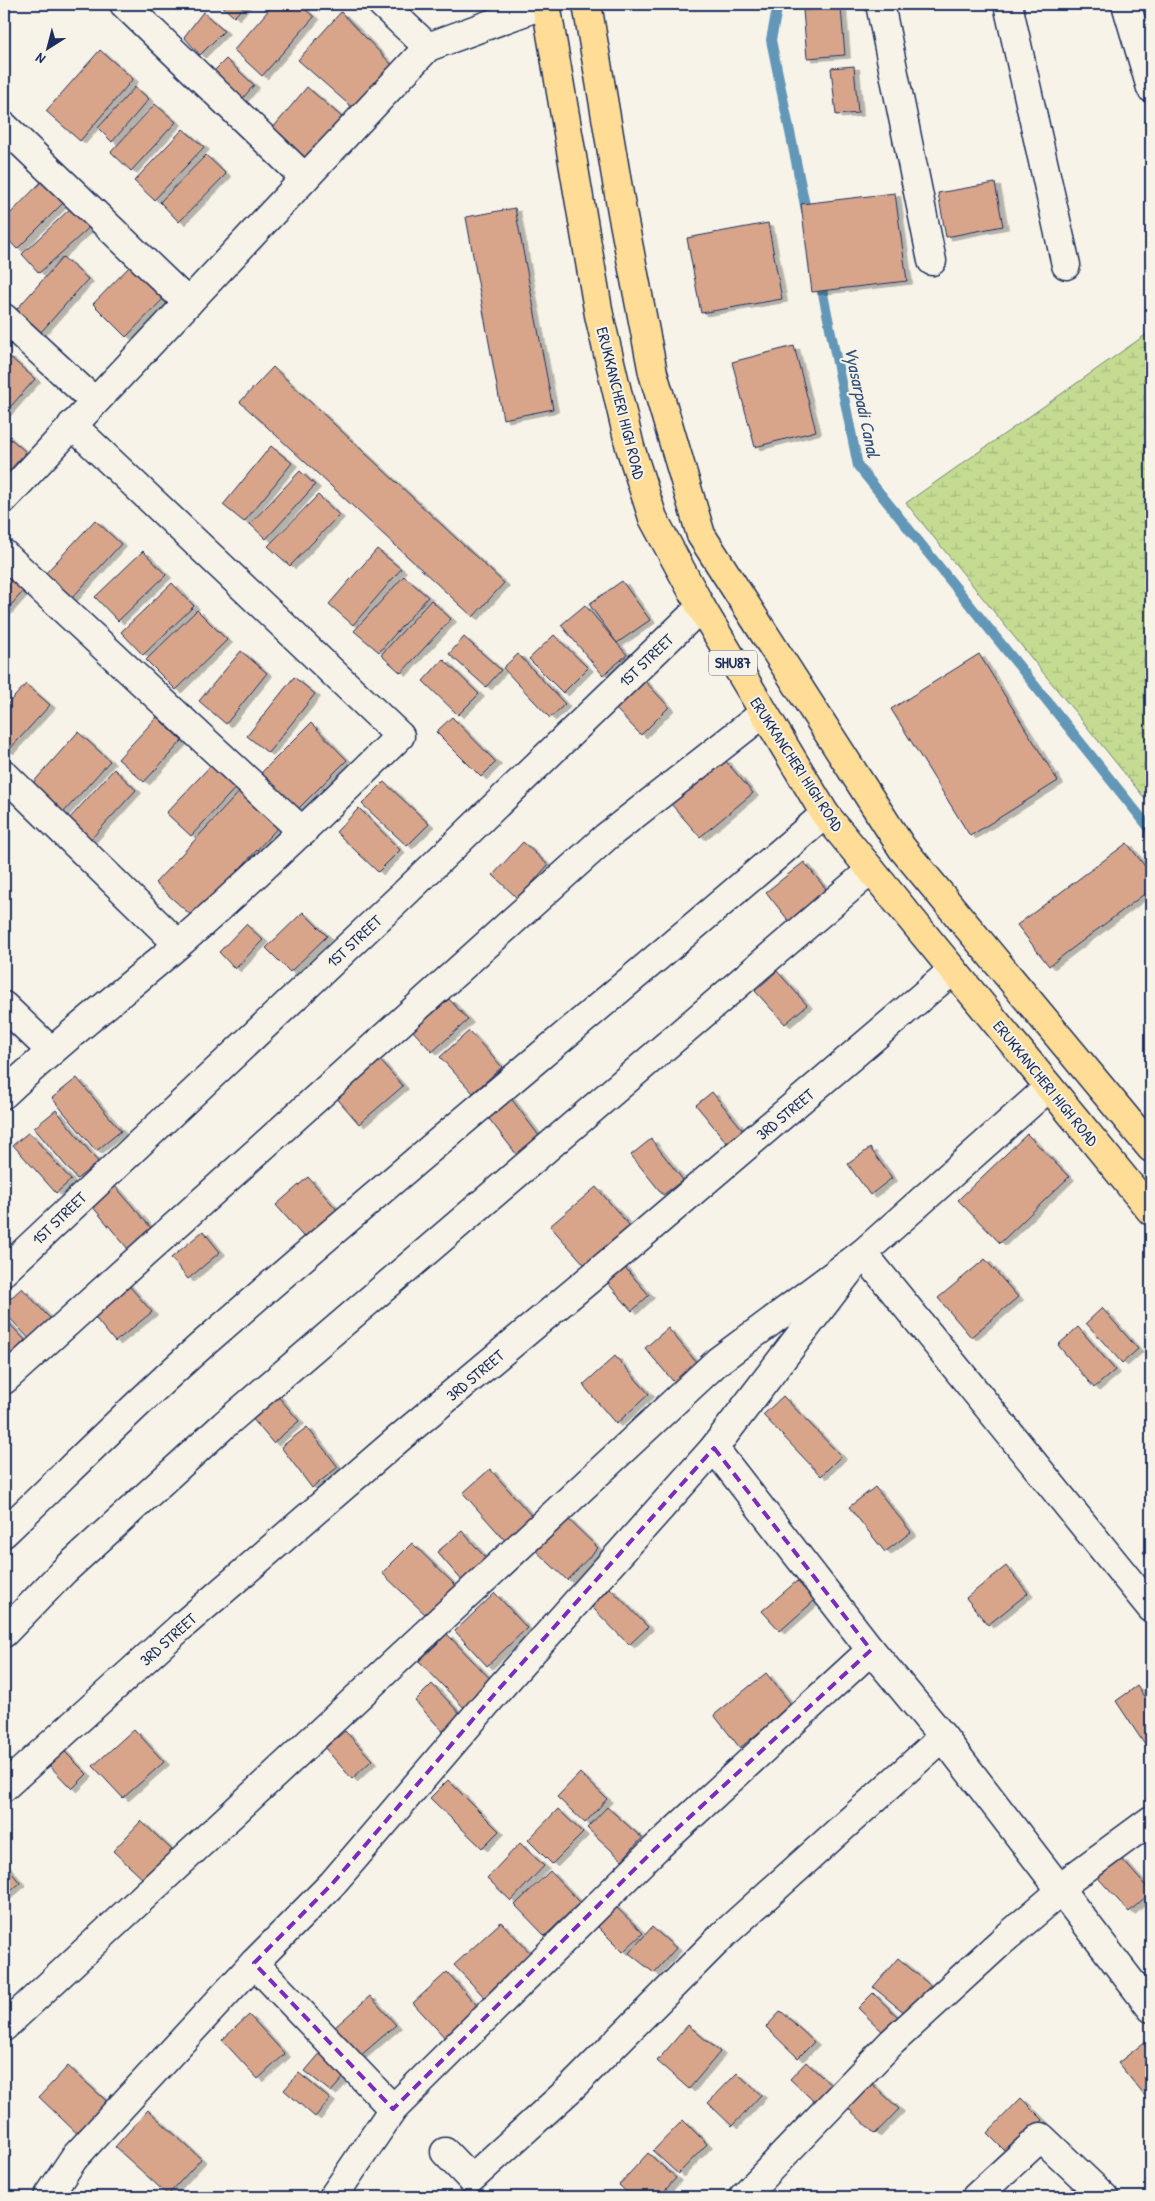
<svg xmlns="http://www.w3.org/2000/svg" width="1155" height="2201" font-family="'Patrick Hand',sans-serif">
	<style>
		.wetland { fill: url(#wetland-marsh); stroke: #708578 }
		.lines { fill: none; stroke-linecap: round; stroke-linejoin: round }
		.stream { stroke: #6397b8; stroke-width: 10 }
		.building { fill: #d8a58b; stroke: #1b2f5e; filter: url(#shadow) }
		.street-casing { stroke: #1b2f5e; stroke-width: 31 }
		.primary-casing { stroke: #1b2f5e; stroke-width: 31 }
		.street { stroke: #f7f3e8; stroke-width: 28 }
		.primary { stroke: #ffdd96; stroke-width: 28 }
		.marked { fill: none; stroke: #7b2cbf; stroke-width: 4; stroke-dasharray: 10 6; stroke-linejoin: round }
		.labels { text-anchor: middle; stroke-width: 4; stroke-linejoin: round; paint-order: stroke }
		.shield { fill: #f7f3e8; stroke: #5d6a87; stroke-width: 1 }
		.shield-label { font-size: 15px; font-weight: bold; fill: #1b2f5e }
		.street-label { font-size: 16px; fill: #1b2f5e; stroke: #f7f3e8 }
		.water-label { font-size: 18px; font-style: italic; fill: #33527c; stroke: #f7f3e8 }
	</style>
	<defs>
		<pattern id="wetland-marsh" width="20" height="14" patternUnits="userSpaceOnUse" patternTransform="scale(1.25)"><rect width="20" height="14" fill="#c4db91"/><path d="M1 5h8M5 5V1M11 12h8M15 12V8" fill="none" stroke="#a8bc7f"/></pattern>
		<filter id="shadow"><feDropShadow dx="5.5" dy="3" stdDeviation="0" flood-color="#0004"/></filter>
	</defs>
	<rect width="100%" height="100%" fill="#f7f3e8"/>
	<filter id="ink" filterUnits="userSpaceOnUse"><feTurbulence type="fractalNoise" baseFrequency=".02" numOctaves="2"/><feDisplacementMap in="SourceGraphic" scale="10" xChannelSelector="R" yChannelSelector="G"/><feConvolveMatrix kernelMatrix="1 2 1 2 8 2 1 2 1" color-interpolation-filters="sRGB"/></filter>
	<g filter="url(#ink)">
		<polygon class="wetland" points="1151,331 1151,806 906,503"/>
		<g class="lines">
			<g class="stream">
				<polyline points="778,4 771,40 807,215"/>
				<polyline points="820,279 858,466 1151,830"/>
			</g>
		</g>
		<g class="building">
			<polygon points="220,4 246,4 234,17"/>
			<polygon points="274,4 299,4 314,17 262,76 234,50"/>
			<polygon points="841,8 845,55 807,58 803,10"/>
			<polygon points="203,12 224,31 200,55 184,37"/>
			<polygon points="341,12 393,66 355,110 298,60"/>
			<polygon points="100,50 133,79 80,141 46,111"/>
			<polygon points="226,59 254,85 243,98 212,73"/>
			<polygon points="854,66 858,113 836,115 831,68"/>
			<polygon points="135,87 149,99 112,142 98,128"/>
			<polygon points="307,87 344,119 308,161 272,129"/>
			<polygon points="155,104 176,122 131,171 111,152"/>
			<polygon points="183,129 204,147 154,200 134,181"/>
			<polygon points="206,155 226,174 179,222 160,202"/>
			<polygon points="47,176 69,197 17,249 4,235 4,220"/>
			<polygon points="995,183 1003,226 946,237 938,193"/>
			<polygon points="895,193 907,281 812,292 801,204"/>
			<polygon points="74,205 92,225 39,273 22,254"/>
			<polygon points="515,208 553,409 503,419 466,217"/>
			<polygon points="768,223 782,299 701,313 687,238"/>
			<polygon points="63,257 88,279 41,332 16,310"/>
			<polygon points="133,263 166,296 126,337 93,304"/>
			<polygon points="794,346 816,431 755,447 732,362"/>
			<polygon points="9,356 35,379 4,414 4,363"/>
			<polygon points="273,367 504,583 473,617 240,402"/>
			<polygon points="4,433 26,452 4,477"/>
			<polygon points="271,446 292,463 244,522 223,505"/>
			<polygon points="300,471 315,485 266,539 250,524"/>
			<polygon points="318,495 339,515 290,566 268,546"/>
			<polygon points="95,520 121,544 72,598 45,574"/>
			<polygon points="377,549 401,569 353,625 329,604"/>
			<polygon points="143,551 166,575 118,621 95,597"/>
			<polygon points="4,565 27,587 4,613"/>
			<polygon points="404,576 428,597 379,652 354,631"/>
			<polygon points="622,581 650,620 617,643 589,604"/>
			<polygon points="172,583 194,606 143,655 121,632"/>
			<polygon points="431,600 451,619 401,673 381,655"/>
			<polygon points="585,605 627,655 603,675 561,625"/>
			<polygon points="197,610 227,640 176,690 146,660"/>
			<polygon points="554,635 588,668 563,693 529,659"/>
			<polygon points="464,637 501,670 486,687 449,654"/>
			<polygon points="241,651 267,673 226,724 199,701"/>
			<polygon points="518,654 565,704 550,718 503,668"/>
			<polygon points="979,654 1058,781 970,836 891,709"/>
			<polygon points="443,659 479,694 458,715 423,681"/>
			<polygon points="294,677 315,694 268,753 247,736"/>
			<polygon points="643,679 669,707 641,735 614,707"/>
			<polygon points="26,684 50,705 8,751 4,747 4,708"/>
			<polygon points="157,717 182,741 144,782 118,759"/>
			<polygon points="452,717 496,762 481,777 436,732"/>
			<polygon points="311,723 347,760 294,813 258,776"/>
			<polygon points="78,732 110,761 63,813 31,785"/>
			<polygon points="724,759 753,793 700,837 671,804"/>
			<polygon points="216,760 240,783 191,836 166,813"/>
			<polygon points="114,769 136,790 91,839 69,819"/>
			<polygon points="384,782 429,824 407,846 362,804"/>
			<polygon points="244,787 282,823 194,918 155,883"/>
			<polygon points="359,808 400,850 378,872 336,832"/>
			<polygon points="523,842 548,865 518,899 493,875"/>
			<polygon points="1127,843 1151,874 1151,889 1049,966 1017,925"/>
			<polygon points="804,862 830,894 792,925 766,892"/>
			<polygon points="303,912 327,936 290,972 266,948"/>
			<polygon points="246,924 263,940 235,969 219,952"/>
			<polygon points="777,971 807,1005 785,1024 755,991"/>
			<polygon points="449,999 468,1020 432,1052 413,1031"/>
			<polygon points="469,1031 502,1067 473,1093 440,1057"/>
			<polygon points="378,1058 403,1086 359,1124 335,1096"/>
			<polygon points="77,1078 121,1131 96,1151 52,1098"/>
			<polygon points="712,1092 743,1130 727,1143 696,1105"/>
			<polygon points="507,1093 540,1137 517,1155 483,1111"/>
			<polygon points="56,1110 98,1162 77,1179 34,1128"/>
			<polygon points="29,1132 71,1180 56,1193 13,1145"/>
			<polygon points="1027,1134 1069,1177 1000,1243 958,1200"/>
			<polygon points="651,1139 683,1180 663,1195 631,1155"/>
			<polygon points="870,1148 892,1178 870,1195 848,1164"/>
			<polygon points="308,1177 339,1212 307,1241 276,1205"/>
			<polygon points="115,1186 152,1229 128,1249 92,1206"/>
			<polygon points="596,1187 630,1226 585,1265 550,1226"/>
			<polygon points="203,1231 220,1252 188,1279 171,1258"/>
			<polygon points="985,1259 1018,1297 971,1337 938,1298"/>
			<polygon points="622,1264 649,1295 632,1311 604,1279"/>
			<polygon points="124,1280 152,1312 115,1342 88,1309"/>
			<polygon points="22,1288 57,1326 35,1345 4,1312 4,1304"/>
			<polygon points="1102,1308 1138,1349 1122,1363 1086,1323"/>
			<polygon points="4,1318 25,1340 4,1361"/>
			<polygon points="1078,1327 1115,1370 1094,1388 1058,1345"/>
			<polygon points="668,1328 701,1368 678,1387 645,1348"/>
			<polygon points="615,1356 649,1394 616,1424 583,1385"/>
			<polygon points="276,1394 299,1421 273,1443 251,1417"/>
			<polygon points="783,1396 841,1456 821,1476 763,1415"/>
			<polygon points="307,1427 338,1467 312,1488 281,1447"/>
			<polygon points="490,1469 536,1521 509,1545 463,1493"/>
			<polygon points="875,1487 911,1532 885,1552 849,1507"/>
			<polygon points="566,1517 598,1548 567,1580 534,1549"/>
			<polygon points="462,1531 490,1563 465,1584 437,1552"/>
			<polygon points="412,1543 456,1586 426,1615 382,1573"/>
			<polygon points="1151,1546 1151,1563 1143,1552"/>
			<polygon points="1006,1566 1028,1593 988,1625 966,1598"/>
			<polygon points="797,1581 815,1600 780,1631 762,1611"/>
			<polygon points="610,1588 648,1627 629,1645 591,1606"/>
			<polygon points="495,1593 527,1628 487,1666 455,1631"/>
			<polygon points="447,1634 497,1686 469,1713 419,1661"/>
			<polygon points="766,1673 792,1705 740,1748 714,1715"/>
			<polygon points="432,1684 465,1719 447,1736 415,1701"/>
			<polygon points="1137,1686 1151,1707 1151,1741 1145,1745 1116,1701"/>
			<polygon points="134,1729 164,1762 123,1798 93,1766"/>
			<polygon points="345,1731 372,1760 352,1779 325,1748"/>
			<polygon points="60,1747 87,1774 72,1789 46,1762"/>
			<polygon points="580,1773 607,1799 585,1823 557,1797"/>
			<polygon points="448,1780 499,1831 482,1848 430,1798"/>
			<polygon points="607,1807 642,1838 622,1860 587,1828"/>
			<polygon points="558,1809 583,1833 552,1864 528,1840"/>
			<polygon points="141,1821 172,1850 144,1880 113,1851"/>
			<polygon points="520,1843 544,1866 511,1901 487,1878"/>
			<polygon points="1121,1858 1151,1892 1129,1912 1098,1878"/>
			<polygon points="4,1863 20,1883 4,1897"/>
			<polygon points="550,1871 580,1902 545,1936 515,1905"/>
			<polygon points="612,1903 643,1933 623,1952 593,1922"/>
			<polygon points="501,1922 535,1958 488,2001 454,1965"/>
			<polygon points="652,1927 676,1948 654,1973 629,1953"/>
			<polygon points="898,1958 931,1986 906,2014 873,1987"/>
			<polygon points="447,1972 481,2010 447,2040 413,2003"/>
			<polygon points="873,1993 901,2020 886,2035 858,2008"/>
			<polygon points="370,1996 396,2025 360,2056 335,2027"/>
			<polygon points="781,2011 814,2042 798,2058 766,2027"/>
			<polygon points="249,2015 285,2054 258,2079 222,2040"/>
			<polygon points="688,2025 720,2052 689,2089 657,2061"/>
			<polygon points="1151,2037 1151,2089 1144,2095 1118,2063"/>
			<polygon points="322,2051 348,2072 331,2092 305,2071"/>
			<polygon points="806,2062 836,2090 820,2107 790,2079"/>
			<polygon points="68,2066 113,2107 83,2139 39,2097"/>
			<polygon points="299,2073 330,2099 315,2117 284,2090"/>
			<polygon points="737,2073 761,2095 732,2126 708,2103"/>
			<polygon points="867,2079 899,2109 875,2134 843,2103"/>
			<polygon points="1021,2098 1043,2120 1009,2155 987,2133"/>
			<polygon points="148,2110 201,2159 168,2195 115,2147"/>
			<polygon points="683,2120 707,2144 678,2174 653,2151"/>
			<polygon points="648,2153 676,2178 659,2197 632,2197 619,2185"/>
		</g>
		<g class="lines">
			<defs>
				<g id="street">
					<polyline points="124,4 305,178"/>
					<polyline points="382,4 428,47"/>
					<polyline points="880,4 932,261"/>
					<polyline points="1008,4 1066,265"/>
					<polyline points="1126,4 1151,88"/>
					<polyline points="4,126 188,303"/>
					<polyline points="4,318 94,401"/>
					<polyline points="4,499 428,47 545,4"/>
					<polyline points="4,554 303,832"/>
					<polyline points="4,774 178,944"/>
					<polyline points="4,1006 50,1050"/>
					<path d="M4,1094C60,1041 121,994 179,944C255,877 328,807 400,736L72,425"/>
					<polyline points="4,1271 402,896 701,607"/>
					<polyline points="4,1380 606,837 764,713"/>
					<polyline points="714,1448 871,1650 943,1737 1151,2008"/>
					<path d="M4,1533C73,1467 140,1399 211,1337C413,1160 622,990 825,814"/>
					<polyline points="4,1633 64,1571 224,1425 871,870"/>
					<polyline points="4,1787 184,1624 403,1435 616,1257 953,970"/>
					<polyline points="254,1963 393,2109"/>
					<polyline points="4,2027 718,1361 863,1253 1151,1608"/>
					<polyline points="445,2152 471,2179 570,2089 723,1935 943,1737"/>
					<polyline points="48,2197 74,2158 254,1963 332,1884 498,1690 714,1448 863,1253 1049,1087"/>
					<polyline points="333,2197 393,2109 655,1849 871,1650"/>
					<polyline points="743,2197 892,2042 1001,1942 1061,1891 1064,1884 1151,1820"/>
					<polyline points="976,2197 1041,2137 1104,2197"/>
				</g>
				<g id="primary">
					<polyline points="546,4 599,315 630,447 653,518 701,607 825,814 1151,1211"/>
					<polyline points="587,4 622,212 653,373 701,535 902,848 1151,1148"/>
				</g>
			</defs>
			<use href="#street" class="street-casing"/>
			<use href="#primary" class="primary-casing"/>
			<use href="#street" class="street"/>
			<use href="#primary" class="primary"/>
		</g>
	</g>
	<path class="marked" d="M714,1448L871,1650L655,1849L393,2109L254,1963L332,1884L498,1690Z"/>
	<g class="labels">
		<rect class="shield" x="709" y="650.5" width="48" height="25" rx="4"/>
		<g class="shield-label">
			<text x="733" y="668">SHU87</text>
		</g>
		<g class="street-label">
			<text transform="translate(621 403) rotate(76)" y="6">ERUKKANCHERI HIGH ROAD</text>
			<text transform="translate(646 660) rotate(-44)" y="6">1ST STREET</text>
			<text transform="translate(797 764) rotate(57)" y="6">ERUKKANCHERI HIGH ROAD</text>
			<text transform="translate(354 941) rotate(-43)" y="6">1ST STREET</text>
			<text transform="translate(1046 1083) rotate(51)" y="6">ERUKKANCHERI HIGH ROAD</text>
			<text transform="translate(785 1114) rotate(-40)" y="6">3RD STREET</text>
			<text transform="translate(59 1218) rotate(-44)" y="6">1ST STREET</text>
			<text transform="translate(475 1375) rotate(-40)" y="6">3RD STREET</text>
			<text transform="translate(168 1639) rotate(-42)" y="6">3RD STREET</text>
		</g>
		<g class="water-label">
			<text transform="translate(862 402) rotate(78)" y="6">Vyasarpadi Canal</text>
		</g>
	</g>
	<rect width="1155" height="2201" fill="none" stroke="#f7f3e8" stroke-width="20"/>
	<rect x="10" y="10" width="1135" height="2181" fill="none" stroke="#1b2f5e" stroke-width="2" filter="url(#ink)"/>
	<g transform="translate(48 48) rotate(216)" stroke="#f7f3e8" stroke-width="4" paint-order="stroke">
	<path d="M0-4L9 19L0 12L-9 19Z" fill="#1b2f5e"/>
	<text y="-8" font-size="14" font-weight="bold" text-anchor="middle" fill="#1b2f5e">N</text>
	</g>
</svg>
